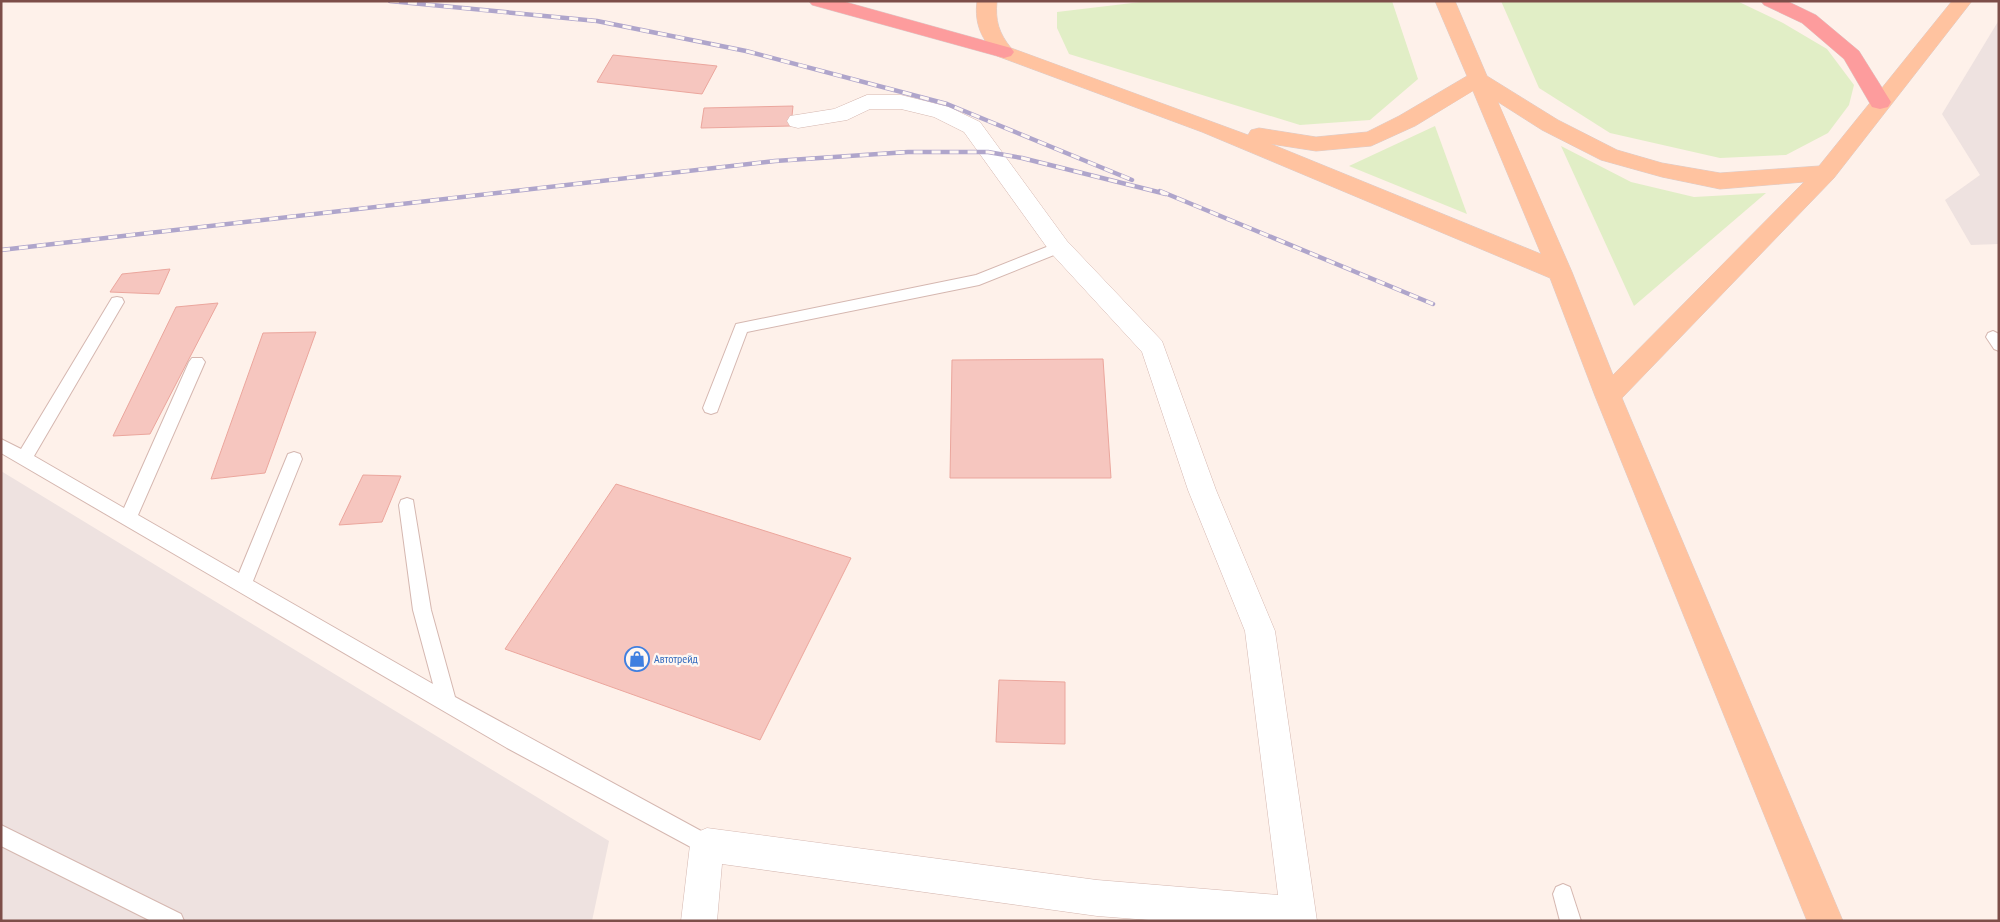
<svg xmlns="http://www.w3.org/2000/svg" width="2000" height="922" font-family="'PT Sans Narrow',sans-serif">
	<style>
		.industrial { fill: #eee2e0 }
		.green { fill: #e1eec6 }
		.building { fill: #f6c6bf; stroke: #eba69d }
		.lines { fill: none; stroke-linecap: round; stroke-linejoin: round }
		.lane-casing { stroke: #d5b7b0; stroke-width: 2 }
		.street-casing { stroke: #d5b7b0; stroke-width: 1 }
		.primary-casing { stroke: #dbcdcc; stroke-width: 1 }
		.highway-casing { stroke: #dbcdcc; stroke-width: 1 }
		.lane { fill: #fff; fill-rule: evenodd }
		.street { fill: #fff; fill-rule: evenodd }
		.primary { fill: #ffc3a0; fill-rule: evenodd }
		.highway { fill: #fd9c9d; fill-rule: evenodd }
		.rail-casing { stroke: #afa5cb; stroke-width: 4.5 }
		.rail { stroke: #fff7f2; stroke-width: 3; stroke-dasharray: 9; stroke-linecap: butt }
		.labels { text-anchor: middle; stroke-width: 4.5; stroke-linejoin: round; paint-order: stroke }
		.shop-label { font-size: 12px; fill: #366cbe; stroke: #fff7f2; text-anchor: start }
	</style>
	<rect width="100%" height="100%" fill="#fef1ea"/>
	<g class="industrial">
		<polygon points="1999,20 1999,244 1971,245 1945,200 1980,175 1942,114"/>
		<polygon points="1,471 609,841 592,921 1,921"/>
	</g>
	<g class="green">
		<polygon points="1149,1 1392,1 1418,79 1370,120 1300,125 1069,54 1057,28 1057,12"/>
		<polygon points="1501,1 1737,1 1783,23 1827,49 1854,85 1849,105 1828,133 1786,155 1720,158 1610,133 1539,88"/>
		<polygon points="1435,126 1467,214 1349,166"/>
		<polygon points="1561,146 1631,182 1694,197 1766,193 1634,306"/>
	</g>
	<g class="building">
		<polygon points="613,55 717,66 702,94 597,82"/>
		<polygon points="793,106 791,126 701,128 704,108"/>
		<polygon points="170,269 159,294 110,292 122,274"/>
		<polygon points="218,303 150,434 113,436 176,307"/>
		<polygon points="316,332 265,473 211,479 263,333"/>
		<polygon points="1103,359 1111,478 950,478 952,360"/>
		<polygon points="363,475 401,476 382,522 339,525"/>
		<polygon points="616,484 851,558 760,740 505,649"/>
		<polygon points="999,680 1065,682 1065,744 996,742"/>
	</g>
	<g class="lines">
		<defs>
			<g id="lane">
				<polygon points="1059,242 1064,243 1066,247 1064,251 979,285 747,332 717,412 711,414 705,412 703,408 736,324 976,275"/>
				<polygon points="117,297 122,298 124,302 34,456 124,508 189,362 192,358 202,358 205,362 138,515 239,573 288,454 294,452 300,454 302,459 253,581 433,684 413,610 399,505 401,500 407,498 413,500 431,610 455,697 714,838 717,845 714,852 707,855 700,852 507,748 1,453 1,439 21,449 112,298"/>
				<polygon points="1993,331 1999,334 1999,351 1994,349 1986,337 1988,333"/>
				<polygon points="1,825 181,914 184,921 151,921 1,846"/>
				<polygon points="1563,884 1570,887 1581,921 1560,921 1553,894 1556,887"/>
			</g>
			<polygon id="street" points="867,95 901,95 949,107 980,122 1067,241 1162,341 1216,490 1275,631 1317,921 1162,921 1097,916 722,864 717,921 681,921 690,845 695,833 707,828 1097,880 1278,895 1245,631 1188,490 1142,352 1051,253 964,132 934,117 901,109 870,109 847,120 798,128 790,126 787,121 790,116 834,109"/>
			<path id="primary" d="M977,1H997C995,21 999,33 1011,48L1248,135L1251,130L1259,128L1316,137L1367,132L1399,116L1467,76L1435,1H1455L1487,76L1558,120L1617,150L1662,163L1720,173L1819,166L1952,1H1972L1834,178L1622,398L1843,921H1807L1595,396L1550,278L1202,132L997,56C982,39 974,25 977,1ZM1473,91L1541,254L1271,144L1316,151L1371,146L1415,126ZM1498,102L1542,130L1601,160L1662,177L1720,189L1804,182L1613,375L1572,272Z"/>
			<g id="highway">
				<polygon points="809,1 842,1 1011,48 1014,52 1011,56 1004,58 812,5"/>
				<polygon points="1761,1 1787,1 1816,15 1859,51 1891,102 1888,107 1880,109 1872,107 1844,59 1802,23 1764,5"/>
			</g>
		</defs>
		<use href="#lane" class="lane-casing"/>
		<use href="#street" class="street-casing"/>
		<use href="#primary" class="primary-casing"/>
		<use href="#highway" class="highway-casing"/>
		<use href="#lane" class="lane"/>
		<use href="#street" class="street"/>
		<use href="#primary" class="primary"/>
		<use href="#highway" class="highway"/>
		<defs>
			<g id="rail">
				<polyline points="390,1 597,21 746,51 947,104 1132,180"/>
				<polyline points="1160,191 1433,304"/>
				<polyline points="1,250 775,161 908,152 988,152 1022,158 1166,194"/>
			</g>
		</defs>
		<use href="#rail" class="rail-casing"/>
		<use href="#rail" class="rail"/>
	</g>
	<defs>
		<symbol id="shop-ring" viewBox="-11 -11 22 22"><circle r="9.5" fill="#fff7f2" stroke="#3f7fe0" stroke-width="1.5"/><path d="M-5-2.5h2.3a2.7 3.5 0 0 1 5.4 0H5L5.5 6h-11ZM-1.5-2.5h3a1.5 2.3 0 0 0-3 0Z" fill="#3f7fe0"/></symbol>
	</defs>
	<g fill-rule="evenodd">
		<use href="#shop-ring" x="623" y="645" width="28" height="28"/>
	</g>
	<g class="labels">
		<g class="shop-label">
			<text x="654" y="663">Автотрейд</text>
		</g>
	</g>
	<rect width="2000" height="922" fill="none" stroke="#7d4e49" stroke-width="5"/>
</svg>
